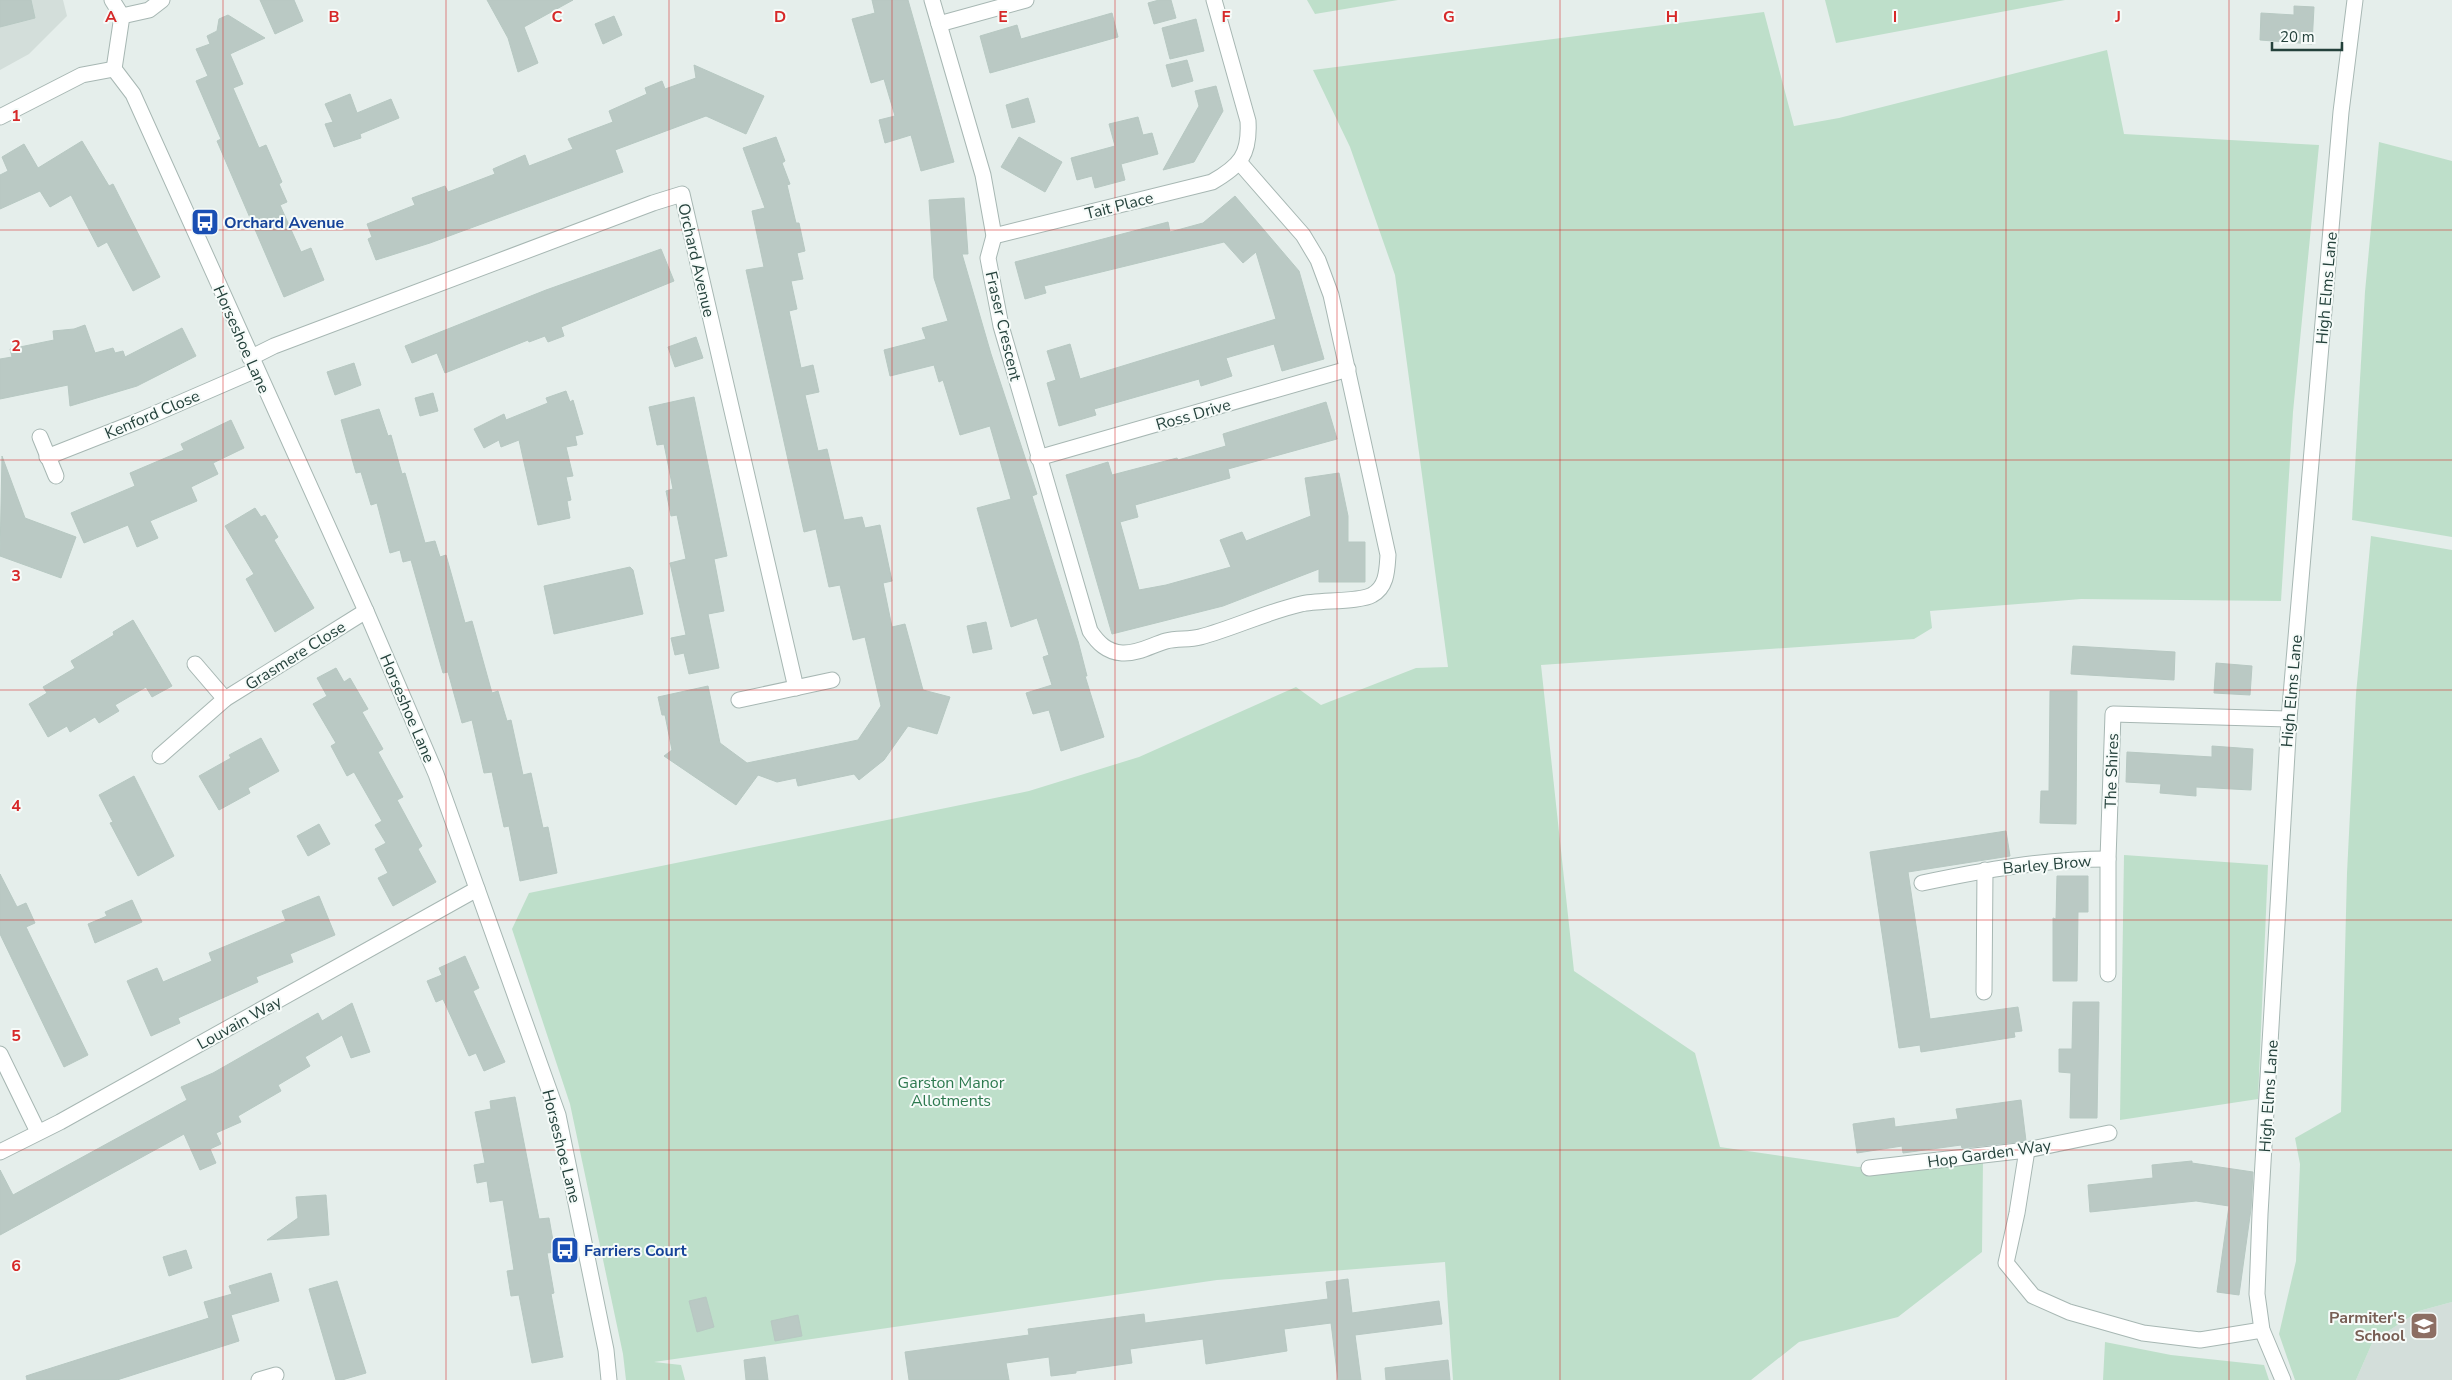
<svg xmlns="http://www.w3.org/2000/svg" width="2452" height="1380" font-family="'Nunito Sans',sans-serif">
	<style>
		.built { fill: #d3deda }
		.green { fill: #bedfca }
		.building { fill: #bac9c4; stroke: #b7c8c2 }
		.lines { fill: none; stroke-linecap: round; stroke-linejoin: round }
		.minor-casing { stroke: #a7b7b3; stroke-width: 17 }
		.tertiary-casing { stroke: #a7b7b3; stroke-width: 17 }
		.minor { stroke: #fff; stroke-width: 15 }
		.tertiary { stroke: #fff; stroke-width: 15 }
		.grid { fill: none; stroke: #d62828; stroke-width: 1; stroke-opacity: 0.55 }
		.labels { text-anchor: middle; stroke-width: 4; stroke-linejoin: round; paint-order: stroke }
		.street-label { font-size: 16px; fill: #24413b; stroke: #f6fbf9 }
		.transit-label { font-size: 16px; font-weight: bold; fill: #164399; stroke: #f6fbf9; text-anchor: start }
		.park-label { font-size: 16px; fill: #2d794f; stroke: #f6fbf9 }
		.education-label { font-size: 16px; font-weight: bold; fill: #785e54; stroke: #f6fbf9; text-anchor: end }
		.grid-label { font-size: 16px; text-anchor: middle; font-weight: bold; fill: #d62828; stroke: #f6fbf9; stroke-width: 4; stroke-linejoin: round; paint-order: stroke }
	</style>
	<rect width="100%" height="100%" fill="#e5eeeb"/>
	<g class="built">
		<polygon points="0,0 63,0 67,16 29,54 0,70"/>
		<polygon points="2452,1302 2452,1380 2356,1380 2373,1341 2419,1311"/>
	</g>
	<g class="green">
		<polygon points="1307,0 1398,0 1315,14"/>
		<polygon points="1825,0 2065,0 1836,43"/>
		<polygon points="1764,12 1794,126 1839,118 2107,50 2124,134 2319,145 2293,412 2281,601 2081,599 1930,611 1932,628 1914,639 1541,665 1574,971 1695,1053 1720,1147 1858,1167 1983,1159 1982,1252 1898,1317 1799,1342 1751,1380 1453,1380 1445,1262 1217,1280 654,1362 681,1365 685,1380 626,1380 623,1354 570,1104 512,929 529,893 1029,791 1139,757 1296,687 1321,705 1416,668 1448,667 1395,275 1350,147 1313,70"/>
		<polygon points="2379,142 2452,161 2452,537 2352,520 2365,292"/>
		<polygon points="2371,536 2452,550 2452,1302 2419,1311 2373,1341 2356,1380 2295,1380 2279,1334 2296,1261 2300,1164 2295,1138 2341,1112 2347,873 2356,694"/>
		<polygon points="2124,855 2268,865 2258,1099 2120,1120"/>
		<polygon points="2105,1342 2171,1355 2264,1365 2269,1380 2103,1380"/>
	</g>
	<g class="building">
		<polygon points="0,0 31,0 35,18 0,27"/>
		<polygon points="260,0 294,0 303,21 275,34"/>
		<polygon points="487,0 573,0 524,27 538,63 518,72 508,38"/>
		<polygon points="872,0 908,0 954,162 921,171 911,135 885,143 879,120 895,116 884,79 871,83 852,19 875,13"/>
		<polygon points="1159,0 1171,0 1176,18 1154,24 1148,3"/>
		<polygon points="2294,6 2314,7 2312,44 2260,40 2261,13 2294,15"/>
		<polygon points="1112,13 1118,37 990,73 980,36 1017,25 1021,39"/>
		<polygon points="228,15 265,38 230,54 243,84 233,88 259,148 266,145 282,182 279,184 287,202 280,205 301,252 311,248 324,280 284,297 217,141 221,139 196,81 208,76 196,49 210,44 207,36 217,31 219,19"/>
		<polygon points="614,16 622,35 603,44 595,24"/>
		<polygon points="1196,19 1204,51 1170,59 1162,28"/>
		<polygon points="1187,60 1193,81 1172,87 1166,65"/>
		<polygon points="694,65 764,96 746,134 706,116 615,150 623,172 430,243 376,260 368,239 372,237 367,224 415,205 412,198 445,186 448,192 495,174 493,169 525,155 529,166 573,149 568,139 613,122 609,111 647,94 645,88 662,81 665,89 696,78"/>
		<polygon points="1216,86 1223,111 1194,162 1163,170 1199,106 1195,91"/>
		<polygon points="350,94 357,113 391,99 399,118 360,134 361,138 334,147 325,124 333,122 325,104"/>
		<polygon points="1028,98 1035,122 1012,128 1006,105"/>
		<polygon points="1138,117 1143,135 1152,133 1158,154 1121,164 1125,180 1095,188 1092,176 1077,180 1071,158 1115,146 1109,124"/>
		<polygon points="776,137 785,161 782,163 790,184 787,185 796,223 799,223 805,251 797,253 803,279 791,281 797,309 789,311 801,368 813,365 819,392 805,395 818,451 827,449 844,520 862,517 865,528 880,525 892,581 883,583 892,627 905,624 923,690 950,697 937,734 908,726 884,760 859,780 854,774 798,786 796,778 777,782 758,775 736,805 664,756 672,750 665,715 662,715 658,697 708,686 720,743 747,763 858,740 881,706 865,637 853,640 840,585 829,587 816,529 804,532 746,270 764,267 752,211 765,208 743,148"/>
		<polygon points="1019,137 1062,162 1045,192 1001,167"/>
		<polygon points="82,141 109,186 113,184 160,277 133,291 107,242 98,247 71,195 50,207 40,191 0,209 0,175 8,171 2,157 24,144 38,168"/>
		<polygon points="1235,196 1299,271 1324,359 1282,371 1274,344 1226,358 1232,376 1201,386 1199,379 1094,409 1096,415 1059,426 1047,383 1056,380 1047,351 1070,344 1080,379 1276,319 1256,252 1243,263 1224,242 1044,286 1046,293 1025,299 1015,262 1168,222 1170,232 1203,223"/>
		<polygon points="964,198 968,254 962,254 991,354 1037,494 1032,496 1078,641 1087,676 1085,676 1104,737 1061,751 1049,710 1033,714 1026,693 1052,685 1043,657 1049,655 1037,618 1011,627 977,508 1011,499 990,426 960,435 943,380 939,382 934,365 890,376 884,350 926,339 922,328 948,321 934,278 929,200"/>
		<polygon points="661,249 674,281 561,327 564,336 548,342 545,336 529,342 528,340 445,373 437,353 412,363 405,346 546,290"/>
		<polygon points="85,325 95,353 113,348 115,353 123,351 125,357 182,328 196,356 137,386 70,406 68,385 0,399 0,359 12,357 10,349 54,340 53,331 74,329"/>
		<polygon points="696,337 703,358 675,367 668,347"/>
		<polygon points="354,363 361,385 335,395 327,372"/>
		<polygon points="566,391 570,402 573,400 583,434 575,436 577,445 566,447 573,476 566,477 571,500 567,501 570,518 538,525 519,440 501,447 499,440 484,448 474,429 504,414 506,420 548,403 546,398"/>
		<polygon points="433,393 438,411 420,416 415,398"/>
		<polygon points="694,397 727,556 714,559 724,611 708,614 719,668 689,674 684,653 675,655 671,638 686,635 670,563 686,559 677,515 671,516 666,491 673,489 664,444 657,445 649,407"/>
		<polygon points="1326,402 1337,439 1228,469 1230,478 1135,505 1138,517 1120,522 1139,590 1166,585 1231,567 1220,540 1242,532 1246,541 1311,516 1305,478 1339,473 1348,516 1348,542 1365,542 1365,582 1319,582 1319,569 1223,606 1112,634 1066,475 1108,462 1112,475 1177,458 1178,460 1226,446 1223,434"/>
		<polygon points="379,409 388,436 391,435 402,474 405,473 425,543 435,541 440,557 446,555 465,623 472,621 492,693 498,691 507,721 511,720 523,775 531,773 543,828 548,827 557,873 520,881 509,826 504,827 492,772 484,773 472,720 462,723 448,672 443,673 411,560 403,562 400,550 390,553 377,503 371,505 361,472 356,473 341,420"/>
		<polygon points="231,420 244,448 213,463 218,474 191,487 197,501 150,521 158,538 137,547 128,525 84,543 71,513 135,486 130,473 184,450 181,444"/>
		<polygon points="2,456 25,518 76,537 61,578 0,556"/>
		<polygon points="255,508 261,517 265,515 278,537 274,540 314,608 275,632 246,579 254,574 225,526"/>
		<polygon points="630,567 633,570 643,614 554,634 544,586"/>
		<polygon points="133,620 172,686 152,697 146,687 115,705 119,711 99,723 95,717 70,732 67,726 48,737 29,704 47,693 43,687 75,668 71,661 114,635 113,632"/>
		<polygon points="986,622 992,649 973,653 967,626"/>
		<polygon points="2073,646 2175,652 2174,680 2071,674"/>
		<polygon points="2216,663 2252,666 2250,695 2214,693"/>
		<polygon points="336,668 344,682 350,678 368,709 362,712 383,749 378,752 403,797 397,800 422,846 418,849 436,882 393,906 378,878 388,873 375,849 386,843 375,825 382,821 354,772 347,776 331,746 336,743 313,704 327,696 317,678"/>
		<polygon points="2050,691 2077,691 2076,824 2040,823 2041,791 2049,791"/>
		<polygon points="261,738 279,771 248,788 250,793 219,810 199,776 231,758 229,755"/>
		<polygon points="2212,746 2253,749 2251,790 2196,787 2196,796 2160,793 2161,784 2126,782 2127,752 2212,757"/>
		<polygon points="134,776 174,856 138,876 110,823 113,822 99,795"/>
		<polygon points="319,824 330,844 308,856 297,836"/>
		<polygon points="2006,831 2010,856 1908,872 1930,1019 2018,1007 2022,1031 2014,1032 2015,1037 1921,1052 1920,1045 1899,1048 1870,852"/>
		<polygon points="0,874 17,907 26,903 35,923 26,927 88,1055 64,1067 0,934"/>
		<polygon points="2057,876 2088,876 2088,912 2078,912 2077,981 2053,981 2053,918 2056,919"/>
		<polygon points="319,896 335,935 290,954 293,962 256,977 258,982 178,1018 180,1023 151,1036 127,981 157,968 163,982 212,961 209,953 286,921 282,911"/>
		<polygon points="132,900 142,922 95,943 88,924 107,916 105,912"/>
		<polygon points="465,956 479,988 473,991 505,1062 484,1071 476,1053 469,1056 443,999 436,1002 427,981 442,975 439,968"/>
		<polygon points="2073,1002 2099,1002 2097,1118 2070,1118 2071,1073 2059,1072 2059,1049 2072,1049"/>
		<polygon points="352,1003 370,1052 351,1058 342,1035 305,1057 310,1066 278,1085 281,1091 238,1116 241,1122 216,1133 221,1144 210,1149 216,1163 200,1170 184,1134 0,1235 0,1170 13,1195 187,1100 181,1087 213,1073 318,1013 322,1021"/>
		<polygon points="515,1097 539,1219 549,1218 555,1252 547,1253 554,1293 551,1294 563,1357 532,1363 519,1295 511,1296 507,1271 514,1270 503,1200 490,1202 487,1181 477,1183 474,1165 485,1163 475,1112 491,1109 490,1101"/>
		<polygon points="2021,1100 2026,1141 1962,1148 1961,1145 1903,1153 1902,1146 1857,1153 1853,1124 1894,1118 1895,1127 1958,1119 1956,1109"/>
		<polygon points="2192,1161 2192,1163 2253,1172 2251,1209 2239,1295 2217,1292 2229,1206 2196,1201 2090,1212 2088,1185 2153,1178 2152,1165"/>
		<polygon points="326,1195 329,1235 267,1240 298,1218 296,1197"/>
		<polygon points="186,1250 192,1268 169,1276 163,1257"/>
		<polygon points="271,1273 279,1301 231,1315 239,1341 117,1380 27,1380 26,1376 209,1318 204,1302 232,1294 229,1286"/>
		<polygon points="1348,1279 1352,1313 1439,1301 1442,1324 1355,1335 1361,1380 1338,1380 1331,1323 1284,1329 1287,1351 1206,1364 1203,1339 1130,1349 1132,1363 1076,1371 1076,1373 1051,1376 1049,1357 1006,1363 1009,1380 909,1380 905,1352 1029,1335 1028,1329 1144,1314 1145,1323 1328,1299 1326,1282"/>
		<polygon points="337,1281 366,1373 342,1380 336,1380 309,1289"/>
		<polygon points="706,1297 714,1327 697,1332 689,1301"/>
		<polygon points="798,1315 802,1336 775,1341 771,1321"/>
		<polygon points="765,1357 768,1380 746,1380 744,1360"/>
		<polygon points="1448,1360 1450,1380 1386,1380 1385,1368"/>
	</g>
	<g class="lines">
		<defs>
			<g id="minor">
				<path d="M932,0L983,175L994,236L988,258L1001,326L1090,631C1098,643 1107,652 1122,653C1138,654 1152,645 1166,641C1177,638 1189,640 1200,637C1234,628 1266,612 1301,604C1318,600 1360,602 1372,595C1387,587 1387,570 1388,555L1331,295L1318,260L1303,235L1240,163"/>
				<polyline points="939,24 1026,0"/>
				<path d="M994,236L1212,182C1240,166 1250,155 1248,121L1214,0"/>
				<polyline points="250,358 274,346 653,203 682,194 796,688"/>
				<polyline points="40,437 56,476"/>
				<polyline points="47,457 136,422 256,370"/>
				<polyline points="1038,458 1348,369"/>
				<polyline points="195,664 225,699"/>
				<polyline points="739,700 832,680"/>
				<polyline points="160,756 225,699 366,611"/>
				<path d="M1922,883C1984,870 2045,859 2108,859"/>
				<polyline points="2108,974 2108,859 2113,714 2289,719"/>
				<polyline points="1984,992 1985,870"/>
				<polyline points="0,1054 38,1132"/>
				<polyline points="2027,1150 2017,1213 2006,1263 2033,1296 2069,1312 2143,1333 2200,1340 2262,1330"/>
				<polyline points="0,1152 60,1122 477,889"/>
				<polyline points="1869,1168 2027,1150 2109,1133"/>
				<polyline points="259,1380 276,1375"/>
				<polyline points="2283,1380 2262,1330 2257,1294 2260,1214 2289,719 2341,112 2355,0"/>
			</g>
			<g id="tertiary">
				<polyline points="112,0 122,16 114,69"/>
				<polyline points="122,16 149,10 162,0"/>
				<polyline points="114,69 133,94 366,611 436,774 558,1115 606,1350 609,1380"/>
				<polyline points="0,117 82,75 114,69"/>
			</g>
		</defs>
		<use href="#minor" class="minor-casing"/>
		<use href="#tertiary" class="tertiary-casing"/>
		<use href="#minor" class="minor"/>
		<use href="#tertiary" class="tertiary"/>
	</g>
	<path class="grid" d="M223,0V1380M446,0V1380M669,0V1380M892,0V1380M1115,0V1380M1337,0V1380M1560,0V1380M1783,0V1380M2006,0V1380M2229,0V1380M0,230H2452M0,460H2452M0,690H2452M0,920H2452M0,1150H2452"/>
	<defs>
		<symbol id="bus-square" viewBox="-11 -11 22 22"><rect x="-9" y="-9" width="18" height="18" rx="4" fill="#1a4fb4" stroke="#f6fbf9"/><path d="M-5-6H5V4H4V6H2V4H-2V6H-4V4H-5ZM-3.5-4V0h7V-4ZM-3.5 1.2v1.5H-2V1.2ZM2 1.2v1.5H3.5V1.2Z" fill="#fff"/></symbol>
		<symbol id="school-square" viewBox="-11 -11 22 22"><rect x="-9" y="-9" width="18" height="18" rx="4" fill="#8d6e63" stroke="#f6fbf9"/><path d="M0-5L7-2L0 1L-7-2ZM-4 1L0 2.5L4 1V4Q0 6-4 4Z" fill="#fff"/></symbol>
	</defs>
	<g fill-rule="evenodd">
		<use href="#bus-square" x="189" y="206" width="32" height="32"/>
		<use href="#bus-square" x="549" y="1234" width="32" height="32"/>
		<use href="#school-square" x="2408" y="1310" width="32" height="32"/>
	</g>
	<g class="labels">
		<g class="street-label">
			<text transform="translate(1119 205) rotate(-14)" y="6">Tait Place</text>
			<text transform="translate(697 260) rotate(77)" y="6">Orchard Avenue</text>
			<text transform="translate(2326 288) rotate(-85)" y="6">High Elms Lane</text>
			<text transform="translate(1004 326) rotate(77)" y="6">Fraser Crescent</text>
			<text transform="translate(242 339) rotate(66)" y="6">Horseshoe Lane</text>
			<text transform="translate(152 414) rotate(-23)" y="6">Kenford Close</text>
			<text transform="translate(1193 414) rotate(-16)" y="6">Ross Drive</text>
			<text transform="translate(295 655) rotate(-32)" y="6">Grasmere Close</text>
			<text transform="translate(2291 691) rotate(-85)" y="6">High Elms Lane</text>
			<text transform="translate(408 708) rotate(67)" y="6">Horseshoe Lane</text>
			<text transform="translate(2111 771) rotate(-88)" y="6">The Shires</text>
			<text transform="translate(2047 864) rotate(-5)" y="6">Barley Brow</text>
			<text transform="translate(239 1022) rotate(-29)" y="6">Louvain Way</text>
			<text transform="translate(2268 1096) rotate(-86)" y="6">High Elms Lane</text>
			<text transform="translate(562 1146) rotate(76)" y="6">Horseshoe Lane</text>
			<text transform="translate(1989 1153) rotate(-8)" y="6">Hop Garden Way</text>
		</g>
		<g class="transit-label">
			<text x="224" y="228">Orchard Avenue</text>
			<text x="584" y="1256">Farriers Court</text>
		</g>
		<g class="park-label">
			<text x="951" y="1088">Garston Manor<tspan x="951" dy="18">Allotments</tspan></text>
		</g>
		<g class="education-label">
			<text x="2405" y="1323">Parmiter's<tspan x="2405" dy="18">School</tspan></text>
		</g>
	</g>
	<g class="grid-label">
		<text x="111" y="22">A</text>
		<text x="334" y="22">B</text>
		<text x="557" y="22">C</text>
		<text x="780" y="22">D</text>
		<text x="1003" y="22">E</text>
		<text x="1226" y="22">F</text>
		<text x="1449" y="22">G</text>
		<text x="1672" y="22">H</text>
		<text x="1895" y="22">I</text>
		<text x="2118" y="22">J</text>
		<text x="16" y="121">1</text>
		<text x="16" y="351">2</text>
		<text x="16" y="581">3</text>
		<text x="16" y="811">4</text>
		<text x="16" y="1041">5</text>
		<text x="16" y="1271">6</text>
	</g>
	<path d="M2272 42v8h70v-8" fill="none" stroke="#24413b" stroke-width="2.5"/>
	<text x="2280" y="42" font-size="15" fill="#24413b" stroke="#f6fbf9" stroke-width="4" paint-order="stroke">20 m</text>
</svg>
